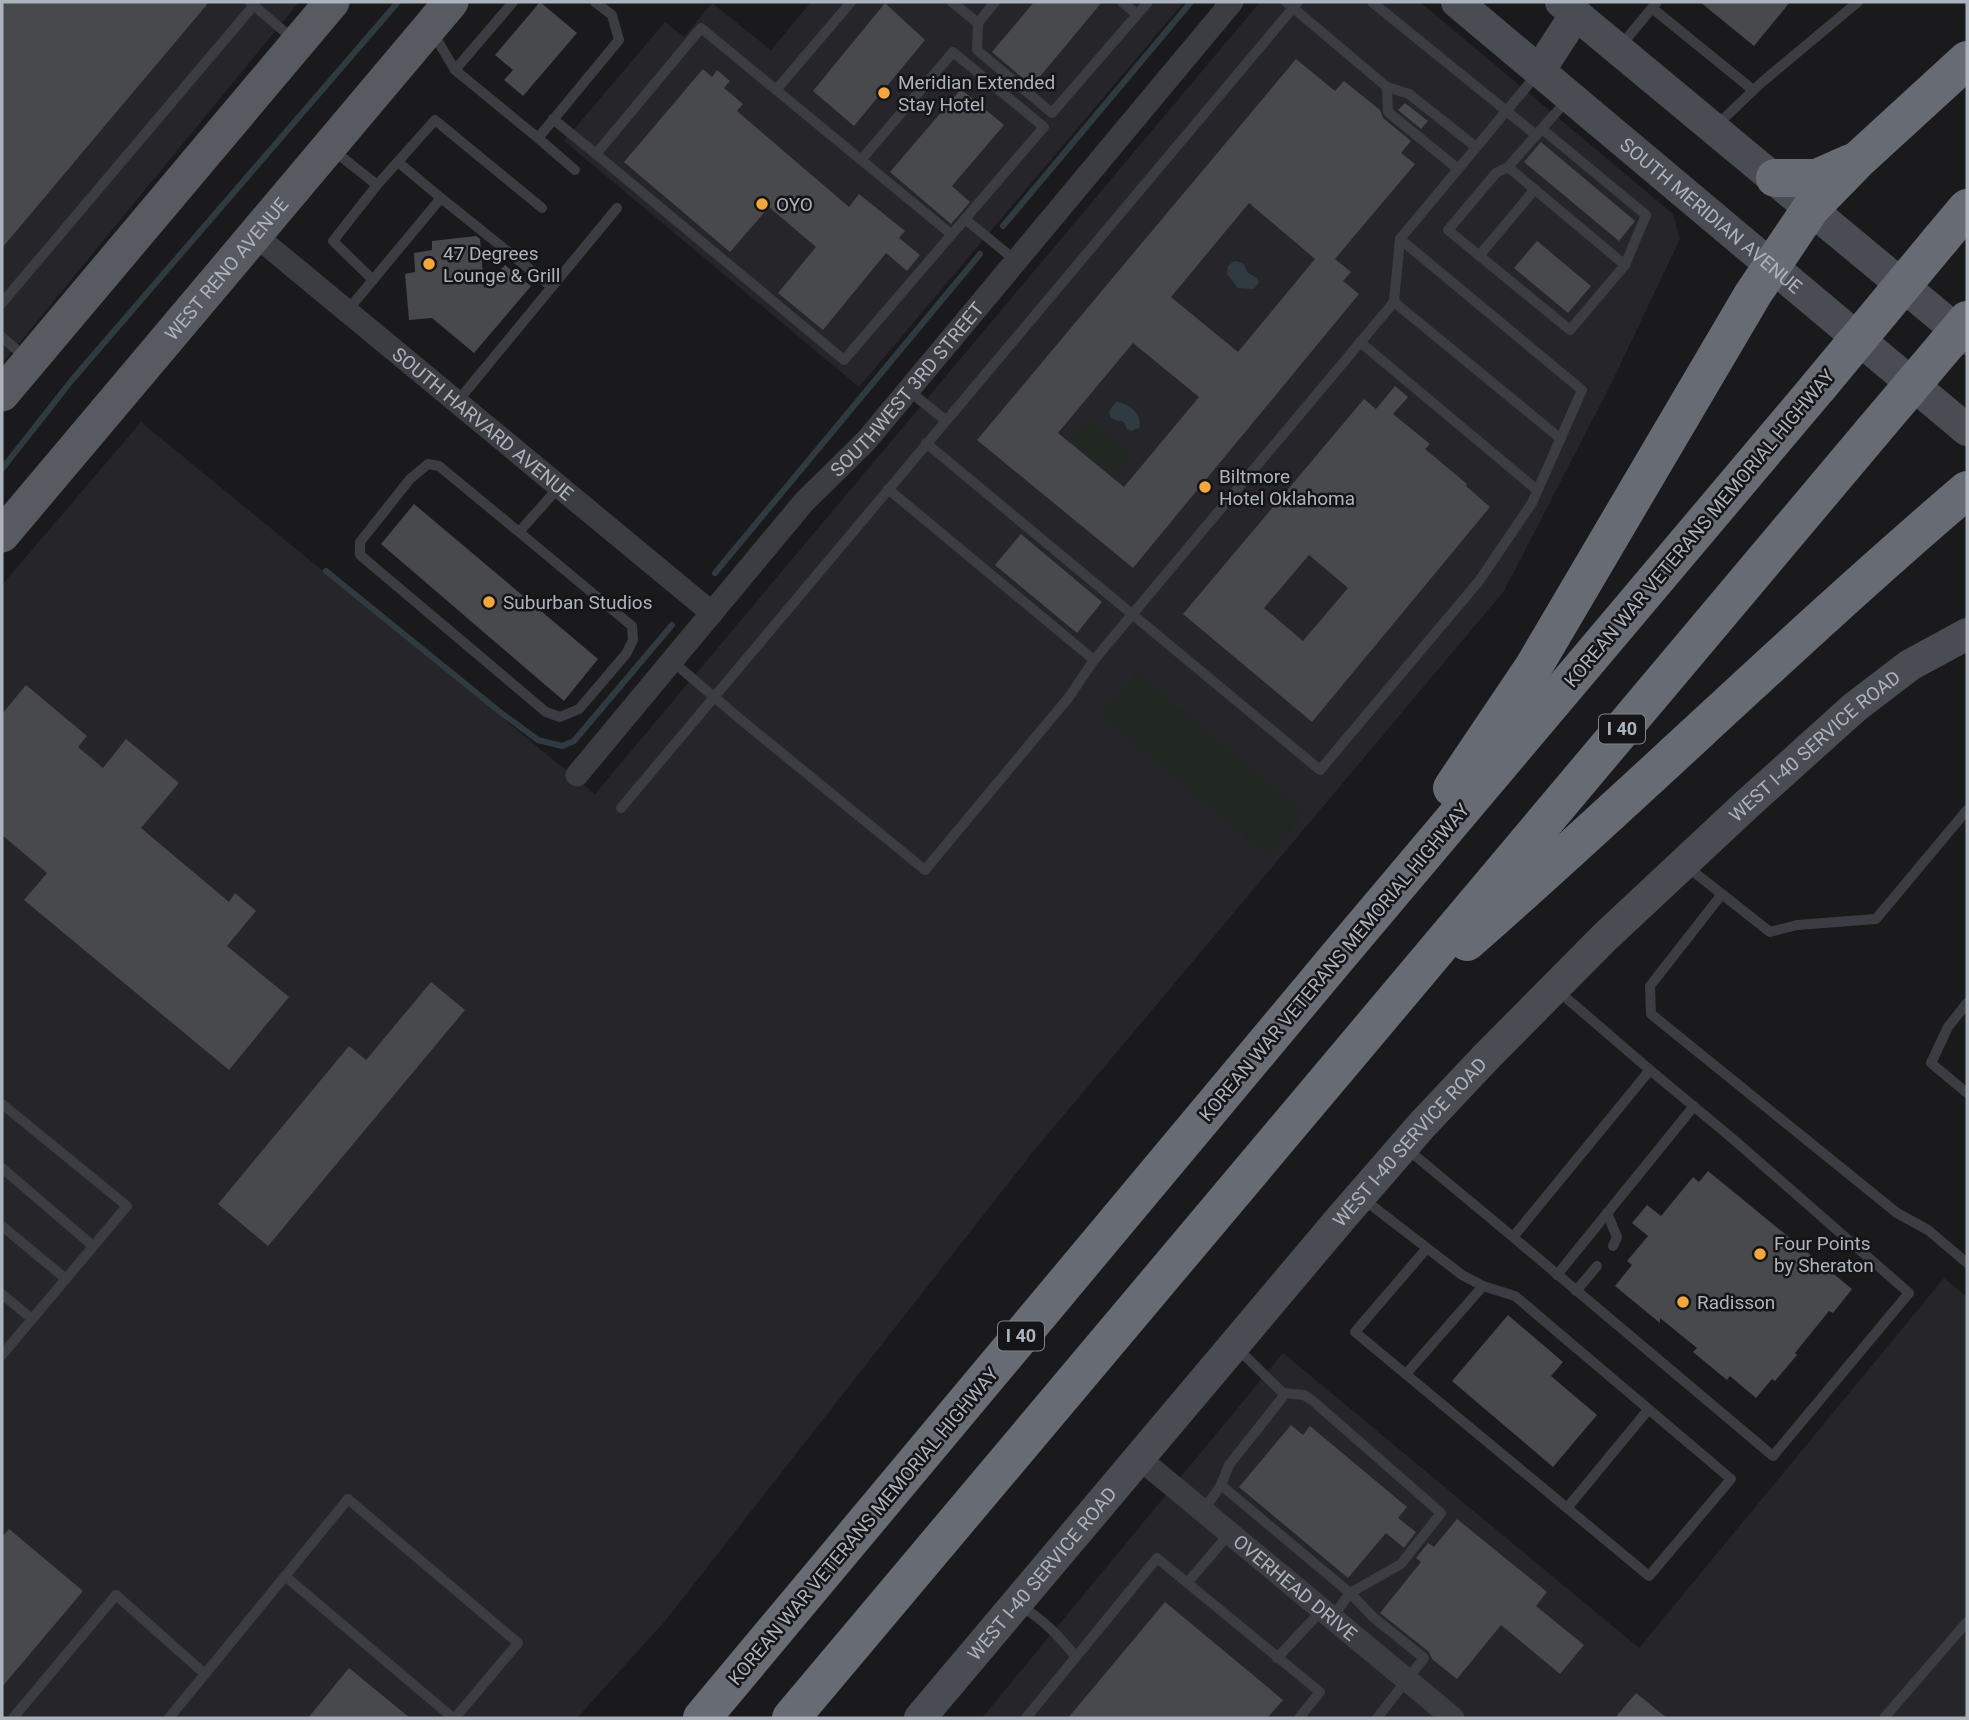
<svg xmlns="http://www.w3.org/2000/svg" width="1969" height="1720" font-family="Roboto,sans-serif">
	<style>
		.built { fill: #26262a }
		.green { fill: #202821 }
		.water { fill: #303b41 }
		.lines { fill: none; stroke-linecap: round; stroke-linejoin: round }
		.stream { stroke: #303b41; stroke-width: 6 }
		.building { fill: #47494d; fill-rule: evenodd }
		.lane { stroke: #3b3d42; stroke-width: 10 }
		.street { stroke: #3b3d42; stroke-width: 23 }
		.secondary { stroke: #494c52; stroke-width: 32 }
		.primary { stroke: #575a61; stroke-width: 35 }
		.highway { stroke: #676b73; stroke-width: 38 }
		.highway-bridge { stroke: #676b73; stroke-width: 38 }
		.poi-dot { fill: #f3a73c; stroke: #151518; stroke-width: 2.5 }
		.labels { text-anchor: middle; stroke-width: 5; stroke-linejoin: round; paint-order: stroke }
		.shield { fill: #151518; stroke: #7f848b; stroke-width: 2 }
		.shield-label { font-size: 18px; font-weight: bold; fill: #adb3bc }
		.poi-label { font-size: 19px; fill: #adb3bc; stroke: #151518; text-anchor: start }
		.street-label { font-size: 19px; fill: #adb3bc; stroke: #151518 }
	</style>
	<rect width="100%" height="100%" fill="#1a1a1d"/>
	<g class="built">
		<polygon points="2,2 299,2 2,364"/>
		<polygon points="811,2 1184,2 859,387 564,141 665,22 684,37 712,3 771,50"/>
		<polygon points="1260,2 1420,2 1673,214 1680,239 1611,384 1504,591 1032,1153 665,1621 577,1718 2,1718 2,585 141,422 595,794"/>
		<polygon points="1944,1278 1967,1297 1967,1718 982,1718 1283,1353 1639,1648"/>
	</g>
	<g class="green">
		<polygon points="1088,419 1131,455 1115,475 1071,439"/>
		<polygon points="1137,673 1304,813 1268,856 1101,715"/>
	</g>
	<g class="water">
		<polygon points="1234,261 1243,263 1248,273 1257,278 1259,282 1254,289 1238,288 1227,274 1228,266"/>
		<path d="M1116,402C1129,403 1143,414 1139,428L1131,431L1127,429L1124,422C1116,420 1110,421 1109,411Z"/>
	</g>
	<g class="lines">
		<g class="stream">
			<polyline points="1003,226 1191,2"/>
			<polyline points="2,469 72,380 398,2"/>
			<polyline points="326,571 500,712 538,740 562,746 574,741 672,625"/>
			<polyline points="715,573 980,254"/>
		</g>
	</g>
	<g class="building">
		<polygon points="2,2 209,2 2,248"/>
		<polygon points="540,2 577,33 523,96 504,80 513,70 495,55"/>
		<polygon points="1034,2 1102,2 1032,86 992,52"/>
		<polygon points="1700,2 1790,2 1754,46"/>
		<polygon points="885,3 925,40 854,126 813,91"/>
		<path d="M1296,59L1335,91L1344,81L1380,110L1383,118L1411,141L1401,153L1415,164L1335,259L1351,272L1343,281L1359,294L1133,568L977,440ZM1249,203L1315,259L1238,352L1171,297ZM1133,343L1199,397L1124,487L1058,433Z"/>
		<polygon points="703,69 712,77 717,70 730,81 724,88 743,104 737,111 849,207 859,194 905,231 899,238 920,255 907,271 886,253 823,330 778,293 816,247 769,207 730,252 624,162"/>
		<polygon points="961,89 1004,125 952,186 970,202 951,224 890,172"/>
		<polygon points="1405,103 1428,121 1421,129 1398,110"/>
		<polygon points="1541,142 1635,221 1619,241 1524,162"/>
		<polygon points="476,236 480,239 484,288 505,265 531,286 474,353 432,318 409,320 405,274 415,272 414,253 432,250 432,241"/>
		<polygon points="1537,241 1591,286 1568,313 1514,268"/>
		<path d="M1395,386L1408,397L1393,414L1430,444L1425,449L1467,484L1466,486L1490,507L1312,722L1183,614L1364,399L1376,409ZM1309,555L1348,588L1303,641L1264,608Z"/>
		<polygon points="414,504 598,659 564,701 381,544"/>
		<polygon points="1021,534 1102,602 1077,633 995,565"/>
		<polygon points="26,685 87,736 78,747 103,768 126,739 179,783 141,828 229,902 235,893 256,911 227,946 289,997 229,1070 24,900 47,873 2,835 2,714"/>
		<polygon points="431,982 465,1010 268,1246 218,1204 349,1046 366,1060"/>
		<polygon points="1708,1171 1852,1289 1833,1313 1829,1311 1795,1353 1797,1355 1775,1381 1772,1379 1756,1398 1730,1376 1727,1380 1693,1352 1697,1348 1660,1318 1660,1323 1615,1286 1632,1265 1627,1261 1648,1236 1632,1223 1647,1205 1661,1216 1693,1177 1699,1182"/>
		<polygon points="1508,1315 1563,1362 1551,1376 1597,1415 1553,1467 1452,1381"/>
		<polygon points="1291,1425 1303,1435 1310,1426 1407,1507 1398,1518 1416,1532 1404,1548 1386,1533 1348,1578 1239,1487"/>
		<polygon points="1457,1519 1547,1592 1536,1606 1584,1645 1560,1674 1501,1625 1457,1679 1432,1659 1429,1652 1380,1613 1421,1562 1416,1558 1428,1543 1434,1547"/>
		<polygon points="9,1529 83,1591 2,1687 2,1537"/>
		<polygon points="1165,1602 1283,1700 1267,1718 1068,1718"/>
		<polygon points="349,1668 410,1718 308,1718"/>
		<polygon points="1636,1693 1667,1718 1615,1718"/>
	</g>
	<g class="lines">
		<g class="lane">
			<polyline points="250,2 293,39"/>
			<polyline points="952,2 978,23 995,2"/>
			<polyline points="1122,2 1137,14"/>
			<polyline points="1286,2 1387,87 1409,94 1476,147"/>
			<polyline points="1372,2 1536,135"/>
			<polyline points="1652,8 1753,90"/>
			<polyline points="978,23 977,50 1052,113 1148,2"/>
			<polyline points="433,33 455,70 538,138 619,40 612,15 595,2"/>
			<polyline points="1619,48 1657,2"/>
			<polyline points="455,70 513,2"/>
			<polyline points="1387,87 1388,112 1458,169"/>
			<polyline points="776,90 851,2"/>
			<polyline points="1568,99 1508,167 1625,265"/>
			<polyline points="553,119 596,154"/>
			<polyline points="1716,126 1761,83 1858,2"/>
			<polyline points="538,138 575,170"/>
			<polyline points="333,150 377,185 333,241 373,280"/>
			<polyline points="861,160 953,52 1044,127 844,360 596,154 701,28 951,234"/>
			<polyline points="398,162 441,198"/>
			<polyline points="1508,167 1496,173 1448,230 1570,330 1625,265 1646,215 1542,129"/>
			<polyline points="377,185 435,120 542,208"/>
			<polyline points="965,219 1015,260"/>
			<polyline points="1479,256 1535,189"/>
			<polyline points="1394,302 1561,439"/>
			<polyline points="2,303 254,5"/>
			<polyline points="347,311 441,198 552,287"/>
			<polyline points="2,337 26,358"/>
			<polyline points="1360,342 1537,490"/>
			<polyline points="908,390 945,420"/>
			<polyline points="457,402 617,208"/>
			<polyline points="926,443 1320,770 1479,581 1532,503 1582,390 1400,239"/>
			<polyline points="888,489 1094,660"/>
			<polyline points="519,532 632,626 633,640 626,654 579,709 560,717 546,712 360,555 360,542 410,479 428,464 439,466 519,532 559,487"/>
			<polyline points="672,661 740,719 925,870 1069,697 1094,660 1394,302 1400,239 1538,73"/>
			<polyline points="621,808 1298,2"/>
			<polyline points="1685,865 1770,932 1797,925 1876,919 1967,810"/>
			<polyline points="1722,894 1650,986 1651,1014 1897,1213 1928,1230 1967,1263"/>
			<polyline points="1557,990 1650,1070"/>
			<polyline points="1967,1003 1948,1027 1931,1063 1967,1093"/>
			<polyline points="2,1104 127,1206 2,1355"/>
			<polyline points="1406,1148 1513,1237 1650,1070 1733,1139 1909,1293 1773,1456 1513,1237"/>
			<polyline points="2,1168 93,1246"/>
			<polyline points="1362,1198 1462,1275 1483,1286 1515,1296 1731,1479 1649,1576 1355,1332 1427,1248"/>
			<polyline points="1607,1213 1617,1237 1613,1246"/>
			<polyline points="2,1226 66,1279"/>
			<polyline points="1557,1275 1694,1106"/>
			<polyline points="1576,1291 1597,1266"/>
			<polyline points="2,1294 32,1319"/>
			<polyline points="1235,1346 1283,1393 1304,1395 1313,1401 1441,1513 1401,1564 1350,1593 1373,1617 1424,1658 1377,1718"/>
			<polyline points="1406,1374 1483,1286"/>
			<polyline points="1221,1485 1350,1593 1332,1618"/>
			<polyline points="1567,1508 1648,1410"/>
			<polyline points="1203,1511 1221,1485 1229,1465 1282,1398 1283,1393"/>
			<polyline points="285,1576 453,1718"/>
			<polyline points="1187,1583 1230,1533"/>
			<path d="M1019,1605C1043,1619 1059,1636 1076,1657"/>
			<polyline points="1277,1658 1322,1610"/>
			<polyline points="205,1674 348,1499 518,1643 455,1718"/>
			<polyline points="13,1718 116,1595 205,1674 169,1718"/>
			<polyline points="1026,1718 1157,1558 1320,1692 1299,1718"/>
			<polyline points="1884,1718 1967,1622"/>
		</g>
		<g class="street">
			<path id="s1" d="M255,235L712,613"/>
			<path id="s2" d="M577,775L804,502L866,441L1232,2"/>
			<path id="s3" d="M1139,1458L1453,1718"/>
		</g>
		<g class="secondary">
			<path id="s4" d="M1457,2L1967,430"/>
			<polyline points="1561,2 1967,339"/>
			<polyline points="1539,71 1576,14"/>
			<path id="s5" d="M920,1718L1342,1217L1422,1125L1487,1056L1605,937L1745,806L1855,707L1910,665L1967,634"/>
		</g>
		<g class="primary">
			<polyline points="2,394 332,2"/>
			<path id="s6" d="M2,535L451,2"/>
		</g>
		<g class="highway">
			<polyline points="1775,178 1817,178 1851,163"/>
			<polyline points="1941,239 1967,208"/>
			<polyline points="1452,788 1534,666 1753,294 1811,208 1859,159 1967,60"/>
			<path d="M1467,942C1636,794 1796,636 1967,490"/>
			<polyline points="702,1718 1340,954 1819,386"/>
			<polyline points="791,1718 1873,431"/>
		</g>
		<g class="highway-bridge">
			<polyline points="1819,386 1941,239"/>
			<polyline points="1873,431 1967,320"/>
		</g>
	</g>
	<g class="poi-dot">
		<circle cx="884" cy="93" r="7"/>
		<circle cx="762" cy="204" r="7"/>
		<circle cx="429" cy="264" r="7"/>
		<circle cx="1205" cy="487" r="7"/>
		<circle cx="489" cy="602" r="7"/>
		<circle cx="1760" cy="1254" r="7"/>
		<circle cx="1683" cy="1302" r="7"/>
	</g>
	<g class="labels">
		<g class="shield">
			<rect x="1599" y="714.5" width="46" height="29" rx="5"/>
			<rect x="998" y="1321.5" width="46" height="29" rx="5"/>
		</g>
		<g class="shield-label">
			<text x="1622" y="735">I 40</text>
			<text x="1021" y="1342">I 40</text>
		</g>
		<g class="poi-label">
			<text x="898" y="89">Meridian Extended<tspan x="898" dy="22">Stay Hotel</tspan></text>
			<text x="776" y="211">OYO</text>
			<text x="443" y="260">47 Degrees<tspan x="443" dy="22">Lounge &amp; Grill</tspan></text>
			<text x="1219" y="483">Biltmore<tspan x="1219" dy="22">Hotel Oklahoma</tspan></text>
			<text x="503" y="609">Suburban Studios</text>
			<text x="1774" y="1250">Four Points<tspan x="1774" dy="22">by Sheraton</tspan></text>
			<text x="1697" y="1309">Radisson</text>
		</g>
		<g class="street-label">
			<text dy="7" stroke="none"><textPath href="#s4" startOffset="332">SOUTH MERIDIAN AVENUE</textPath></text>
			<text dy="7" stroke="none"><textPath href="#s6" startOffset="348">WEST RENO AVENUE</textPath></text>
			<text dy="7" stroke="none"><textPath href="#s2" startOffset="508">SOUTHWEST 3RD STREET</textPath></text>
			<text dy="7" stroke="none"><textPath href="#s1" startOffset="296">SOUTH HARVARD AVENUE</textPath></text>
			<text transform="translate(1699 528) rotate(-50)" y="7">KOREAN WAR VETERANS MEMORIAL HIGHWAY</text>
			<text dy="7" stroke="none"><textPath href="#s5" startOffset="1323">WEST I-40 SERVICE ROAD</textPath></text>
			<text transform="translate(1334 962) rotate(-50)" y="7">KOREAN WAR VETERANS MEMORIAL HIGHWAY</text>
			<text dy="7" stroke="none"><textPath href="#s5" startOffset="756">WEST I-40 SERVICE ROAD</textPath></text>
			<text transform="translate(863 1526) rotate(-50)" y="7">KOREAN WAR VETERANS MEMORIAL HIGHWAY</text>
			<text dy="7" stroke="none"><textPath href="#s5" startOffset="189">WEST I-40 SERVICE ROAD</textPath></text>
			<text dy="7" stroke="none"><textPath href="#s3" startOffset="203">OVERHEAD DRIVE</textPath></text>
		</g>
	</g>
	<rect width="1969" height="1720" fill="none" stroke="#adb3bc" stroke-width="7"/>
</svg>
